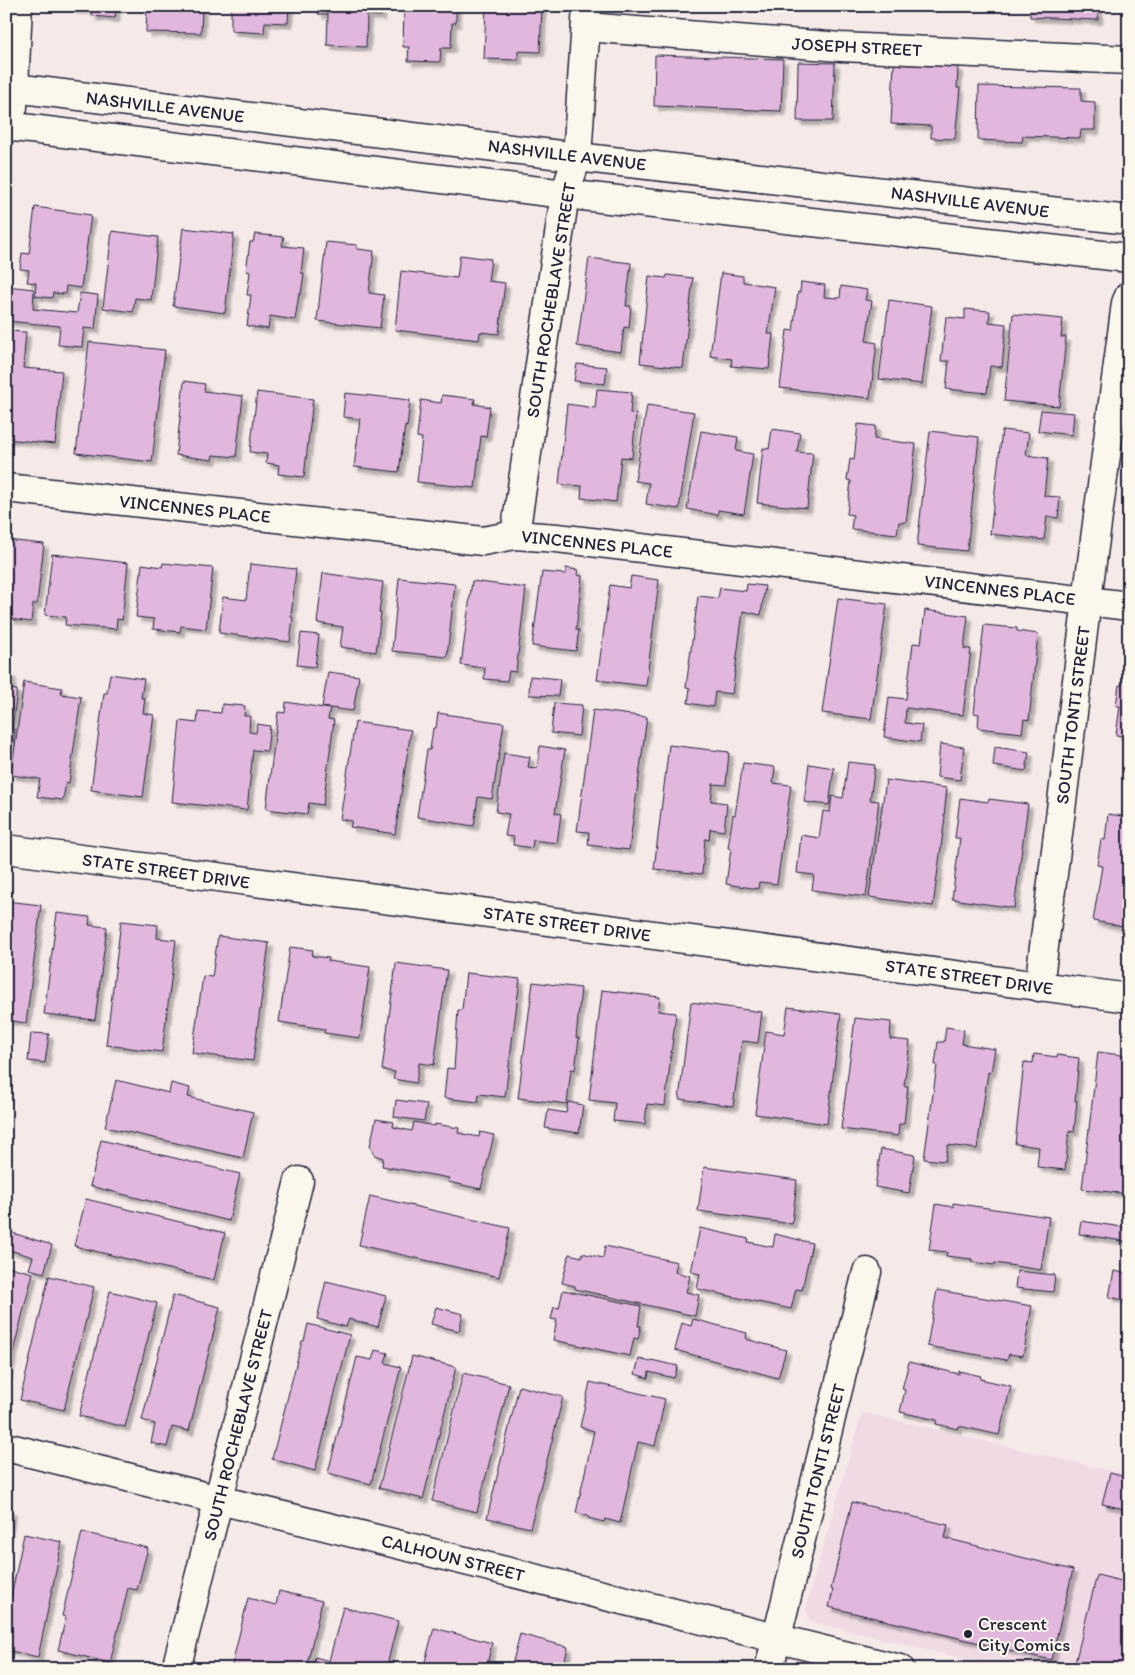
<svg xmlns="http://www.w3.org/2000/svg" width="1135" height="1675" font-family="Itim,sans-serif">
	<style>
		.built { fill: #f0dbe5 }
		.building { fill: #e2b7dd; stroke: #22223b; filter: url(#shadow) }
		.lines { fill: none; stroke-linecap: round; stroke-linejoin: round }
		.minor-casing { stroke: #22223b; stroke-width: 31 }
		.minor { stroke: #fbf7ec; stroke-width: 28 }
		.poi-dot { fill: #22223b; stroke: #fbf7ec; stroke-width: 2 }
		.labels { text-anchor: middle; stroke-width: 4; stroke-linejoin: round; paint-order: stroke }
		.street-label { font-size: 18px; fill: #22223b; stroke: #fbf7ec }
		.poi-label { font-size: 18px; fill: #22223b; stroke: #fbf7ec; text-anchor: start }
	</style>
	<defs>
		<filter id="shadow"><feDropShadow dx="4.5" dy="4.5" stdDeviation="1" flood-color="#0004"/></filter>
	</defs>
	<rect width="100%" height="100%" fill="#f6eae9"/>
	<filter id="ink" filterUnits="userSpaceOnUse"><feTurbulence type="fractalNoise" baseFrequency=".02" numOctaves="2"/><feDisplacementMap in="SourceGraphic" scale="10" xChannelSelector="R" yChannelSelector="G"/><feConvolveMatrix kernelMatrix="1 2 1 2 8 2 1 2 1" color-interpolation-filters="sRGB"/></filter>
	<g filter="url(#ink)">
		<polygon class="built" points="862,1412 1129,1475 1129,1669 1005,1669 816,1623 809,1620 806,1610 808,1599"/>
		<g class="building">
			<polygon points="72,6 116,6 115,18 92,16 92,10 71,9"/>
			<polygon points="147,6 202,6 201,33 146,32"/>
			<polygon points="231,6 289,6 288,23 265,22 264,33 231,31"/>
			<polygon points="318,6 381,6 381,16 367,15 366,47 327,45 328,14 318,14"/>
			<polygon points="404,6 456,6 456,23 452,23 451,48 441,48 440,62 408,61 409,47 403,47"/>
			<polygon points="486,6 542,6 540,52 518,51 518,60 484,59"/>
			<polygon points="1030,6 1098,6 1098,20 1030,17"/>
			<polygon points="655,55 783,59 781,111 654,106"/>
			<polygon points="798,62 835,63 833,121 797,121"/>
			<polygon points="894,64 958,67 957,88 960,88 955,139 931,138 931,126 891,124"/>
			<polygon points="979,86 1081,88 1081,101 1095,102 1095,130 1081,130 1080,138 1023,136 1022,142 978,140"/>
			<polygon points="35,207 91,215 81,288 66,286 65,294 53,293 52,298 35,296 36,283 27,282 29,270 20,269 22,253 29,254"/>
			<polygon points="183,228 234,234 225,313 173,306"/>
			<polygon points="112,231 158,237 151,300 135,298 133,312 103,308"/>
			<polygon points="255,234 284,237 282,246 304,248 301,273 304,273 301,294 299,294 295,320 270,316 268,329 247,326 251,295 247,295 250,272 246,271 250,242 253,242"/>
			<polygon points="326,242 357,245 357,249 374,251 369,293 384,295 380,328 317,321"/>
			<polygon points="460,255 491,259 488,281 505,283 499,334 480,332 479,340 395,330 401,271 457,278"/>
			<polygon points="589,258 631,263 626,306 631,306 629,328 624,327 621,352 577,346"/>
			<polygon points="721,273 743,276 743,282 775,287 768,334 773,334 769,369 731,366 732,359 710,356"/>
			<polygon points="667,275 693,278 683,368 640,363 649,276 666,278"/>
			<polygon points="801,282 825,285 824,297 840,298 841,286 867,290 865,300 872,301 866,341 877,343 870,398 780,388 787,330 793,331 798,292 800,292"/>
			<polygon points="6,286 34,289 33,309 77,313 80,293 98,295 95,329 84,328 82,347 58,345 60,326 6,321"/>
			<polygon points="889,300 932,306 922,384 879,379"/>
			<polygon points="965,309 990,311 989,322 1006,324 1002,367 990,366 987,393 946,389 949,361 941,361 946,317 965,319"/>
			<polygon points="1013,314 1063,319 1061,337 1066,337 1059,406 1004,401"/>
			<polygon points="6,331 26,332 23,368 62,371 55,444 6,439"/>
			<polygon points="89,342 165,350 152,462 76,453"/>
			<polygon points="577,364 607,367 605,384 574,381"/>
			<polygon points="184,381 205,384 204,391 243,396 236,457 213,455 212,460 176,455"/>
			<polygon points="597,389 632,392 630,413 636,414 632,458 621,457 616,502 581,498 582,486 559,484 567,404 595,408"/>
			<polygon points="257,392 313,399 304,477 278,474 279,465 266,463 267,454 250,452"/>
			<polygon points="345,393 410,400 407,427 405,426 399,472 354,467 360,419 343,417"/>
			<polygon points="442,395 475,399 474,404 490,407 486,437 481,436 475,488 417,482 422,438 417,437 421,400 441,403"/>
			<polygon points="647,405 694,412 679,509 646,504 649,483 635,481"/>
			<polygon points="1041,410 1074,413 1072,435 1038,431"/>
			<polygon points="858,424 876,426 874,439 916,444 906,522 899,522 897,534 851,529 853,515 847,514 851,481 847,480 850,459 854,460"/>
			<polygon points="772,429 800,433 797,452 813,453 807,508 757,503 763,448 769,449"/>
			<polygon points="1002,430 1029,433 1026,455 1048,458 1044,496 1060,497 1058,518 1047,516 1044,540 990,534"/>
			<polygon points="701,431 738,437 736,451 753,454 744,514 718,510 718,515 687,509"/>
			<polygon points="930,431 979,437 967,551 917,546"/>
			<polygon points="6,540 44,544 37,604 33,604 31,622 10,619 12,601 9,601 6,613"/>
			<polygon points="52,554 128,563 122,620 117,619 116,629 65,625 66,617 45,615"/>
			<polygon points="163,563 213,568 206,629 181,626 180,632 153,629 154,619 136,617 142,564 162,567"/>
			<polygon points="250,564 296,569 291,617 293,618 290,642 219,633 223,597 246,600"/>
			<polygon points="566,568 578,570 577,575 582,576 576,630 579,630 576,651 532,646 542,572 566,574"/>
			<polygon points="323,573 383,582 379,613 381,613 376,652 340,647 343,627 317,623"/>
			<polygon points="631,576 659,580 646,686 597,680 610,585 629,588"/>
			<polygon points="399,578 455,584 447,657 392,651"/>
			<polygon points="472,581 526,588 516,672 509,671 507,681 484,679 485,668 461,665"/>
			<polygon points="747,584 765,586 761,615 743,611 732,694 715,692 713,707 688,703 690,688 686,687 698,596 718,598 720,588 746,591"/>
			<polygon points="838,598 887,604 871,719 822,713"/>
			<polygon points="925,610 968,616 964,649 971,649 963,715 906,708 905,723 922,725 920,742 884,737 889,697 906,699 913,643 921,644"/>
			<polygon points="984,625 1017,628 1017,631 1038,634 1029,720 1024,719 1022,733 978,728 979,714 974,713"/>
			<polygon points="301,633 319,635 315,667 297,665"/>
			<polygon points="1126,658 1129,658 1129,737 1116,735 1120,706 1116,706 1119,685 1122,685"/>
			<polygon points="328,672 359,676 353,711 322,707"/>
			<polygon points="6,674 12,674 10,689 17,690 12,729 15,730 11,760 7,759 6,768"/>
			<polygon points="110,674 144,679 141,698 145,698 143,713 154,715 143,797 91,790 104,693 107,693"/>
			<polygon points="530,676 560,679 558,696 529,695"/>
			<polygon points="24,682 62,688 61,694 81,697 69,783 66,782 63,800 37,797 40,779 11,775"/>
			<polygon points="286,702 330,709 328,719 334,720 323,805 309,803 307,814 266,809 278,712 285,713"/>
			<polygon points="554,703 582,705 579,736 551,733"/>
			<polygon points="222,704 245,706 244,716 250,716 249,732 256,733 257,724 270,726 267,751 253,750 247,810 172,802 180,721 197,723 198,711 221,713"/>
			<polygon points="593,710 647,717 629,850 588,845 589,832 577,831"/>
			<polygon points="438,713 504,723 492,799 478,797 474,826 417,817 427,750 430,750 433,728 436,728"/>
			<polygon points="355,722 411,730 395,834 350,827 352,821 340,819"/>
			<polygon points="940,744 964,747 960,780 937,777"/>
			<polygon points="669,745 729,752 726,785 713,784 711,801 727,803 724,831 710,829 709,840 705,839 702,874 654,869"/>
			<polygon points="540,746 565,750 555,813 561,814 557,843 533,840 532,848 513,845 514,837 505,836 509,814 496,812 504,753 530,757 528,767 537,768"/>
			<polygon points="995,747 1029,752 1026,771 993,766"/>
			<polygon points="848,762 875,765 870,800 879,801 866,897 812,890 814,875 797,873 801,835 819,838 823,811 830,812 832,796 843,798"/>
			<polygon points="743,763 775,767 773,783 791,785 777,884 759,882 758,889 726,884 731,849 728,848 733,814 735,815"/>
			<polygon points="809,764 834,768 829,805 804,802"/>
			<polygon points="886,780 947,788 944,816 945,817 933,906 869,897"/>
			<polygon points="960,798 988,802 989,799 1028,804 1014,908 952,899 960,838 955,838"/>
			<polygon points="1108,814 1129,817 1129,927 1093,921 1102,866 1097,865 1101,839 1105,840"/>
			<polygon points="6,901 41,905 26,1023 6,1020"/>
			<polygon points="57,913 90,917 89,925 107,927 95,1020 44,1014"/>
			<polygon points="121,921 158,925 157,938 176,940 162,1052 106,1045"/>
			<polygon points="218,936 269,943 253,1061 192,1053 203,976 212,977"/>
			<polygon points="290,947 313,950 312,956 329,958 328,961 370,967 360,1038 324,1033 325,1029 279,1022"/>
			<polygon points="396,963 447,970 434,1065 419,1063 416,1083 393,1079 395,1072 382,1070"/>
			<polygon points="466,973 520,979 505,1097 479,1094 478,1102 444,1098 447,1068 454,1069 458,1010 462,1010"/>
			<polygon points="533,982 581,988 576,1038 579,1038 575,1070 571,1069 567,1104 518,1098"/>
			<polygon points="602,990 660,997 658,1011 676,1013 665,1106 647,1104 645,1124 613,1121 615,1103 589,1100"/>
			<polygon points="691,1002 762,1012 758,1043 742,1041 733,1106 679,1099"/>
			<polygon points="788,1007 841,1014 827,1124 755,1114 766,1031 784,1034"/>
			<polygon points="855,1018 891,1022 890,1039 910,1041 904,1086 908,1086 904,1124 899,1124 898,1136 841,1129"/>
			<polygon points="946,1027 964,1030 962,1044 995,1049 991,1073 988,1072 977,1149 948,1145 945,1161 924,1159 937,1065 935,1065 938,1042 944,1042"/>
			<polygon points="31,1033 49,1034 45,1063 28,1061"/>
			<polygon points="1098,1052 1129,1056 1129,1194 1082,1189"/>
			<polygon points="1034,1054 1057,1057 1057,1055 1079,1058 1075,1101 1077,1101 1074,1132 1069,1131 1065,1170 1037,1167 1039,1147 1015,1144 1024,1062 1033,1063"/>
			<polygon points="116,1080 169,1093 171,1083 190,1088 188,1097 253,1112 243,1158 105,1127"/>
			<polygon points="396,1100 427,1104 424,1121 394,1117"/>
			<polygon points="568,1102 583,1105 579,1133 545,1128 548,1110 566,1113"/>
			<polygon points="376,1119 394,1122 393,1127 412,1131 414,1122 435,1126 435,1124 459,1128 458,1133 479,1137 480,1132 494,1135 481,1189 448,1182 449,1178 382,1166 383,1158 374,1155 370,1146"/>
			<polygon points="101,1140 240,1174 229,1221 90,1186"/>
			<polygon points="881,1149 915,1155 909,1193 875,1187"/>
			<polygon points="704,1167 797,1180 792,1224 698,1211"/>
			<polygon points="370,1196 510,1228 499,1277 359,1245"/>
			<polygon points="86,1199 225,1233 214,1280 74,1246"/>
			<polygon points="953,1203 1049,1217 1041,1270 995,1263 994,1265 971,1262 972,1259 946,1256 947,1252 929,1250 936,1204 953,1207"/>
			<polygon points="1081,1221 1129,1228 1129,1242 1079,1234"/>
			<polygon points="700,1228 749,1239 748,1242 773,1247 775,1234 812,1243 802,1290 796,1289 791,1309 697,1289 700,1274 691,1272"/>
			<polygon points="6,1231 52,1245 44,1273 29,1269 33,1257 6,1249"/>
			<polygon points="605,1246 677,1262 675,1272 690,1276 686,1292 699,1295 695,1316 575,1289 575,1286 562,1283 569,1254 582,1257 582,1253 603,1258"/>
			<polygon points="6,1266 33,1273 6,1379"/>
			<polygon points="1017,1271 1055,1275 1053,1292 1015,1288"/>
			<polygon points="1114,1271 1129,1274 1129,1301 1109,1297"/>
			<polygon points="49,1276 94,1287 64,1410 20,1400"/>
			<polygon points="326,1281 386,1296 378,1327 349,1319 346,1327 317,1319"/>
			<polygon points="563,1290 641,1306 638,1326 641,1326 638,1339 634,1338 630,1356 553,1340 557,1320 551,1319 554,1307 559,1308"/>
			<polygon points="937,1290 1032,1306 1023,1356 1009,1354 1007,1360 927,1346"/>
			<polygon points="110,1291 157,1303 125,1427 79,1416"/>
			<polygon points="173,1295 220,1307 189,1431 172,1427 167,1447 151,1443 155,1424 142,1420"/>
			<polygon points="436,1307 463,1314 459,1331 431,1324"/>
			<polygon points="693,1319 747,1333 746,1339 786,1350 778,1378 675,1350 682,1323 691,1326"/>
			<polygon points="308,1324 350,1335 315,1471 272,1459 302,1341 304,1341"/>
			<polygon points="375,1350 388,1353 385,1363 401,1367 371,1484 328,1473 357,1357 372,1360"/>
			<polygon points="412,1356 456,1367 423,1499 379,1488"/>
			<polygon points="639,1359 651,1362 651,1360 678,1366 674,1378 649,1372 648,1378 635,1374"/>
			<polygon points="909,1362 959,1374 959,1371 981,1376 980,1379 1011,1386 999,1435 959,1426 958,1429 936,1424 937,1420 900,1412 905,1390 902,1389"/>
			<polygon points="463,1373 509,1384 477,1512 432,1501"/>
			<polygon points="590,1382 665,1399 655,1446 638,1442 620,1523 605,1519 604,1522 588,1518 588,1516 576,1513 594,1431 580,1427"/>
			<polygon points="519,1386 563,1397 530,1528 487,1518"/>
			<polygon points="1110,1473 1129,1478 1129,1510 1102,1504"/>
			<polygon points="852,1502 948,1525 945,1538 1073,1570 1051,1660 829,1607 833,1590 831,1589"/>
			<polygon points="6,1509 12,1511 6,1537"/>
			<polygon points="82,1532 148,1548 137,1590 128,1588 110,1663 58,1650 66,1617 62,1616"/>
			<polygon points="24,1534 62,1542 38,1657 6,1650 6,1621"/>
			<polygon points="1097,1575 1129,1583 1129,1669 1082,1669 1074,1667"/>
			<polygon points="279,1591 322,1601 306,1669 231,1669 248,1598 276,1605"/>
			<polygon points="343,1607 398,1621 388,1661 397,1663 396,1669 312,1669 315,1657 329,1661"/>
			<polygon points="434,1628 492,1643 486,1669 423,1669"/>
			<polygon points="520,1634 568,1647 563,1669 511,1669"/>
		</g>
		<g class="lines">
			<defs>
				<g id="minor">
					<polyline points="586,27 841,47 1129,60"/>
					<polyline points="6,87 577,157 1129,220"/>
					<polyline points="13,107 18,6"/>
					<polyline points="6,126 565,194 1129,258"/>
					<polyline points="6,488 483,541 515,535 557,538 1129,606"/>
					<polyline points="515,535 565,194 577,157 587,6"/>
					<polyline points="6,849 1129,998"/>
					<polyline points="1039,987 1087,600 1126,303 1129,296"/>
					<polyline points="6,1447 900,1669"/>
					<polyline points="176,1669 299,1181"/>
					<polyline points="769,1669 867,1272"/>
				</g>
			</defs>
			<use href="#minor" class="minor-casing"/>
			<use href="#minor" class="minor"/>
		</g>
	</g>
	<circle class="poi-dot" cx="968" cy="1634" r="5"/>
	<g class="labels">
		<g class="street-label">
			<text transform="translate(857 47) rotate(3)" y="6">JOSEPH STREET</text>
			<text transform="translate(165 107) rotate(7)" y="6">NASHVILLE AVENUE</text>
			<text transform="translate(567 155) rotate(7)" y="6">NASHVILLE AVENUE</text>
			<text transform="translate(970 202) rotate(7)" y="6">NASHVILLE AVENUE</text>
			<text transform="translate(551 300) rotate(-81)" y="6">SOUTH ROCHEBLAVE STREET</text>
			<text transform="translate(195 509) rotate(6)" y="6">VINCENNES PLACE</text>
			<text transform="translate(597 544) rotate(6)" y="6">VINCENNES PLACE</text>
			<text transform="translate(1000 590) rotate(7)" y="6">VINCENNES PLACE</text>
			<text transform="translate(1073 715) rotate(-83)" y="6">SOUTH TONTI STREET</text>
			<text transform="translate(166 871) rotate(8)" y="6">STATE STREET DRIVE</text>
			<text transform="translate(567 924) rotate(8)" y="6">STATE STREET DRIVE</text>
			<text transform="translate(969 977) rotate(8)" y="6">STATE STREET DRIVE</text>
			<text transform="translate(238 1425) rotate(-76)" y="6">SOUTH ROCHEBLAVE STREET</text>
			<text transform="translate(818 1471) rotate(-76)" y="6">SOUTH TONTI STREET</text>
			<text transform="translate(453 1558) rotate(14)" y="6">CALHOUN STREET</text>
		</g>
		<g class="poi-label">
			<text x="978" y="1630">Crescent<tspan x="978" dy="21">City Comics</tspan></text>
		</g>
	</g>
	<rect width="1135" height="1675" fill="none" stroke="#fbf7ec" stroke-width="25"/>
	<rect x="12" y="12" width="1110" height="1650" fill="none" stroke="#22223b" stroke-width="2" filter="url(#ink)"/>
</svg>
